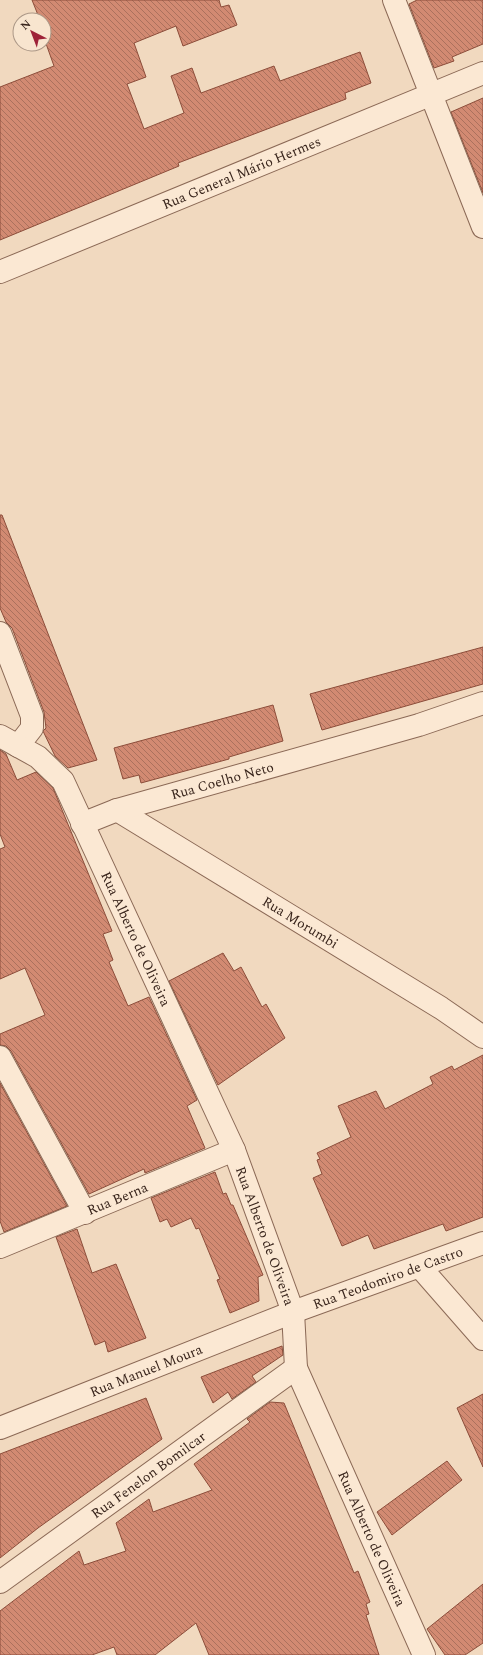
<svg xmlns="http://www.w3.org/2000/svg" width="483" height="1655" font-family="Spectral,serif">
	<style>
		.building { fill: url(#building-back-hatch); stroke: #8c4d3a }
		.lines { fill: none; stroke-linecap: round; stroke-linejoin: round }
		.minor-casing { stroke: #8b6956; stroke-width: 24 }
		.minor { stroke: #fbe8d3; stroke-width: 22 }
		.labels { text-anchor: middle; stroke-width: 4; stroke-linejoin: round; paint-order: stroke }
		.street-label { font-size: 14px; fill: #39251c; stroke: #f8e5cf }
	</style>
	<defs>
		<pattern id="building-back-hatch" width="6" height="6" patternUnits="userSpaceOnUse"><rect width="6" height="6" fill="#d28a72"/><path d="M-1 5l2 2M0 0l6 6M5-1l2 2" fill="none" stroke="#ab715d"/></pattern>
	</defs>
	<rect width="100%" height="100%" fill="#f1d9bf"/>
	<g class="building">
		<polygon points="32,0 219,0 221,7 229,5 237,25 183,46 176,26 134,43 146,77 127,84 144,129 184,113 171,76 192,68 201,93 274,66 280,81 360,52 371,83 345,93 346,99 178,163 179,166 0,240 0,87 54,66 44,38 44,20 40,20"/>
		<polygon points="417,0 483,0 483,44 452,57 454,61 434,68 409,4"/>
		<polygon points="483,98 483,193 451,112"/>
		<polygon points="0,515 2,515 97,760 68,768 55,756 43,731 46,728 44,712 12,628 6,622 0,608"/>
		<polygon points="483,647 483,684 322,730 310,694"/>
		<polygon points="273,705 283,741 229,757 229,759 141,783 139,775 123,779 114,748"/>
		<polygon points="0,750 6,754 17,780 36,772 53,788 112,931 103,934 113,960 109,962 128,1006 149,997 197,1100 187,1106 205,1148 145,1173 144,1169 89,1194 11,1051 6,1046 0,1045 0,1034 45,1015 25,968 0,979 0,849 5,847 0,834"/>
		<polygon points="223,953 234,971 241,967 262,1007 266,1004 285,1038 218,1085 169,981"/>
		<polygon points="483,1055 483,1217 446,1231 443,1224 374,1249 368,1235 342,1246 313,1178 322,1174 317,1160 320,1159 317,1153 351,1137 338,1106 376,1091 385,1109 433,1084 430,1077 452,1066 454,1070"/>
		<polygon points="0,1083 67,1206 4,1232 0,1221"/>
		<polygon points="215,1172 223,1194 226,1193 231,1205 233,1205 263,1275 258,1277 259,1301 230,1313 217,1280 220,1279 199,1228 196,1229 191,1218 171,1227 167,1219 160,1222 151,1198"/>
		<polygon points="77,1229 92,1273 116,1264 146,1338 108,1352 105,1341 95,1345 56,1237"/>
		<polygon points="282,1346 283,1355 252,1376 256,1382 232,1399 228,1392 213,1403 201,1377"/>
		<polygon points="483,1394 483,1467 457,1408"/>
		<polygon points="146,1398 162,1439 38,1528 0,1558 0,1454"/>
		<polygon points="270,1402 284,1403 354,1573 358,1571 370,1602 366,1604 369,1614 366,1615 379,1655 209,1655 196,1623 155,1655 117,1655 114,1647 92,1655 0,1655 0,1611 79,1551 84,1565 126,1551 116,1523 149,1499 153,1512 212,1490 194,1464 250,1422 247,1419"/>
		<polygon points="447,1461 462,1480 392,1535 377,1512"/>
		<polygon points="483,1584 483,1643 465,1655 445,1655 427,1629"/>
	</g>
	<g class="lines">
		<defs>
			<g id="minor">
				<polyline points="394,0 483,227"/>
				<path id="s1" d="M0,272L483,73"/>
				<polyline points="0,633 32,716 32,728 18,746"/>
				<path id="s2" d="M0,736L38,757L63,781L234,1150L293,1312L296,1368L424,1655"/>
				<path id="s3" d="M117,810L441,1008L483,1037"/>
				<path id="s4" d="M82,824L117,810L419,725L483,703"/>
				<polyline points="0,1057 85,1213"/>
				<path id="s5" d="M0,1247L234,1150"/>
				<polyline points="420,1267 483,1339"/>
				<path id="s6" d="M0,1428L293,1312L483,1243"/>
				<path id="s7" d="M0,1582L296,1368"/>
			</g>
		</defs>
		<use href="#minor" class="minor-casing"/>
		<use href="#minor" class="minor"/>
	</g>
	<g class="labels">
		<g class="street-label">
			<text dy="5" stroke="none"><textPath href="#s1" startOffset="261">Rua General Mário Hermes</textPath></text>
			<text dy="5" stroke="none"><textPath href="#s4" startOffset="147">Rua Coelho Neto</textPath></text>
			<text dy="5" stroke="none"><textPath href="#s3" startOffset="215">Rua Morumbi</textPath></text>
			<text dy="5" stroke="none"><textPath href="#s2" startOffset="252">Rua Alberto de Oliveira</textPath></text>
			<text dy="5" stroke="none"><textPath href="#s5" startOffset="127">Rua Berna</textPath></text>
			<text dy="5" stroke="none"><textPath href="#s2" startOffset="576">Rua Alberto de Oliveira</textPath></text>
			<text dy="5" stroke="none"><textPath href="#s6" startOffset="416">Rua Teodomiro de Castro</textPath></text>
			<text dy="5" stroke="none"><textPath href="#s6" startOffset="157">Rua Manuel Moura</textPath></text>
			<text dy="5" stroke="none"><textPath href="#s7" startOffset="183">Rua Fenelon Bomilcar</textPath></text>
			<text dy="5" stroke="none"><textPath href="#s2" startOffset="900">Rua Alberto de Oliveira</textPath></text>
		</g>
	</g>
	<g transform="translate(32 32) rotate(318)"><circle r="19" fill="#f8e5cf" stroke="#ac9887"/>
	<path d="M0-3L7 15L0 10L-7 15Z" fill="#9e2238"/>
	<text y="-6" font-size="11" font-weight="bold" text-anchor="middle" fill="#39251c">N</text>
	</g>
</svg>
